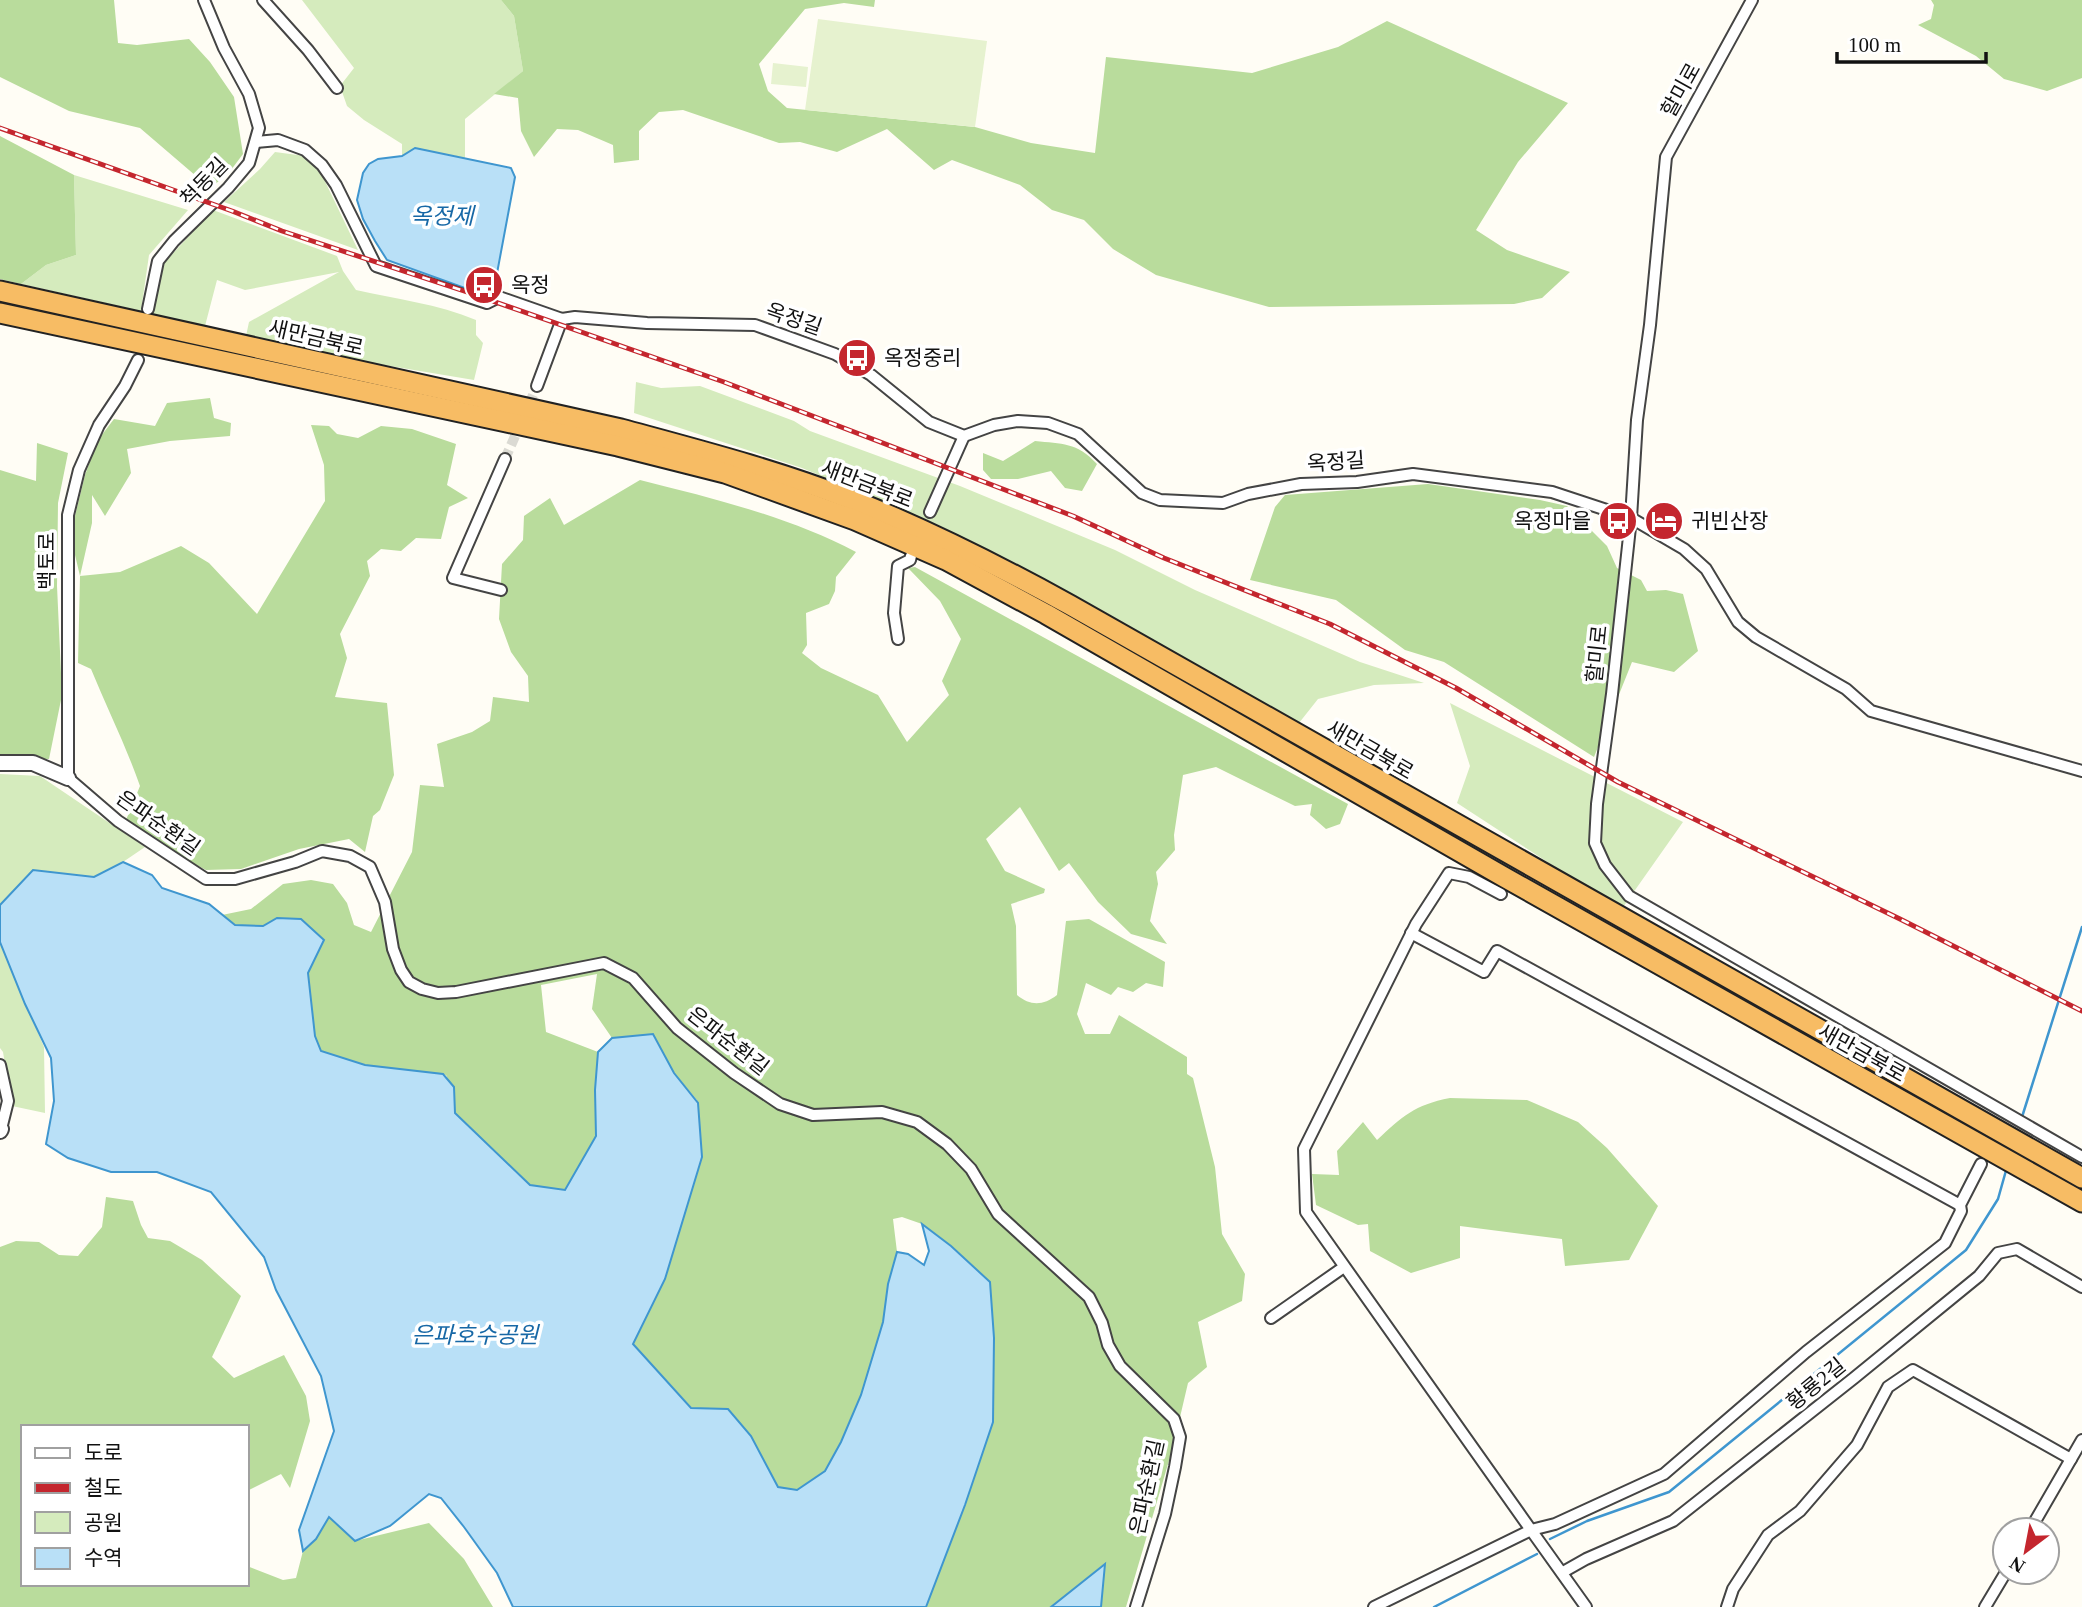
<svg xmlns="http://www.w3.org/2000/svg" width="2082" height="1607" font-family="'Times New Roman','Noto Sans KR',serif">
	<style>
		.green { fill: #d5ebbd }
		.forest { fill: #b9dc9c }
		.pitch { fill: #e6f2cf }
		.water { fill: #b9e0f7; stroke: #3f96cf; stroke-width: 2 }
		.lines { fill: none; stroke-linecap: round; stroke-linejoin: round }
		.stream { stroke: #3f96cf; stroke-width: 2.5 }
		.minor-tunnel { stroke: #dbdad3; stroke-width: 10; stroke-dasharray: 10 5; stroke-linecap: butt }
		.minor-casing { stroke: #444; stroke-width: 14 }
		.tertiary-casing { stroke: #444; stroke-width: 18 }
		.trunk-casing { stroke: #222; stroke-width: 23 }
		.minor { stroke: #fff; stroke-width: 10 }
		.tertiary { stroke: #fff; stroke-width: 14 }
		.trunk { stroke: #f7bc64; stroke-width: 19 }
		.rail-casing { stroke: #c4262e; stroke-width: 5 }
		.rail { stroke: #fff; stroke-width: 2.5; stroke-dasharray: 8; stroke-linecap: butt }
		.labels { text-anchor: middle; stroke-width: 7; stroke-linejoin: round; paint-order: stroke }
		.street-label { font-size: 21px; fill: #111; stroke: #fff }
		.poi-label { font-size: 21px; fill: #111; stroke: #fff; text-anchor: start }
		.water-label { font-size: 23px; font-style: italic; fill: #1768a6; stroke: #fff }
	</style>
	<rect width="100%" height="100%" fill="#fffdf5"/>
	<g class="green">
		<polygon points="302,0 501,0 514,16 523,71 465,119 465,158 415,148 402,156 402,144 364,120 347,106 340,86 354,68"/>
		<polygon points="275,152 305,156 322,175 358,250 224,202 260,169"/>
		<polygon points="74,175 188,210 149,255 141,311 21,284 46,265 76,255"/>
		<path d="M213,210L337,256L343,271L356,290C396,299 438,304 476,320V335L483,343L474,380L378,364L246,336L249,322L339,272L245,290L217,280L205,326L149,313L164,263Z"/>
		<polygon points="636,382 661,388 700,386 794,421 810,431 960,486 1115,550 1195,590 1360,662 1424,683 1374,685 1318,699 1299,723 1080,598 938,525 802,468 634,413"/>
		<polygon points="1450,703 1683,822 1621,910 1457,803 1470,766"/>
		<polygon points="0,774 40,776 145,847 123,862 94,877 33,870 0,905"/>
		<polygon points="0,942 44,1047 45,1113 12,1106 3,1052 0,1048"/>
	</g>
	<g class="forest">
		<polygon points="0,0 114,0 118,43 137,45 189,39 210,62 234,97 243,154 228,174 210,188 140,128 69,111 0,77"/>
		<polygon points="501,0 875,0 874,7 844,3 805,9 759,64 768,91 787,108 975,127 1031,143 1095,153 1106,57 1252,73 1338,47 1387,21 1568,103 1518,162 1476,230 1507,250 1570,272 1542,298 1514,304 1269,307 1156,275 1113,249 1084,220 1052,210 1020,185 952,160 934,170 887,129 837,152 800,142 779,143 683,110 659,112 639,131 639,160 614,163 613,145 578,130 557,129 534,157 521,131 518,98 494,94 523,71 514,16"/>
		<polygon points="1931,0 2082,0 2082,78 2047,91 2004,79 1976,56 1918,25 1931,19 1934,5"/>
		<polygon points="0,136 74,175 76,255 46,265 21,284 0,279"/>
		<path d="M210,398L214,418L231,423L230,436L170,441L127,449L131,473L105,516L92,495V523L80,576L120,572L181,546L209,563L257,614L325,501L324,465L311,425L329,426L337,434L358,438L381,426L412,429L456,444L447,485L468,498L449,507L441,539L416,538L401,551L381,549L367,561L370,576L340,634L347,658L335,697L387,703L394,775L380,810L373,816L365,852L349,839L299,849L241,869L206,870L179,856L126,820L140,786C126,746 107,708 91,669L78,663L80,576L75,555V516L85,475L98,440L114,419L155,426L167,403Z"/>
		<path d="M1035,441C1062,444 1077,442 1097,464L1082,491L1065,488L1051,471L1018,479H991L983,470V453L1003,461Z"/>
		<polygon points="37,443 68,453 58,503 57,586 62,695 49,759 0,758 0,470 36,481"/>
		<path d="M640,480C715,499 787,516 856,552L836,577L835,591L829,604L806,613L807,645L802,653L821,668L878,695L907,742L949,695L942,681L961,639L940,601L908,568L915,567L1348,804L1340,824L1326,829L1310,815L1312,804L1295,806L1216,767L1183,775L1174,835L1175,850L1156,872L1158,884L1150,921L1167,944L1131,934L1098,902L1069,863L1059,871L1020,807L986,839L1005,871L1045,889L1044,893L1011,904L1016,926L1017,995C1030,1006 1043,1006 1057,995L1066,921L1089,919L1165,962L1163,987L1146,983L1133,992L1118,987L1111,995L1086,983L1077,1014L1085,1034H1110L1119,1015L1187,1057V1074L1193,1078L1215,1167L1222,1234L1245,1274L1242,1301L1198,1322L1207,1367L1188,1383L1173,1447L1126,1607H1101L1104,1564L1051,1607H926L965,1505L993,1422L951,1246L922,1224L902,1217L893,1219L897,1252L888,1284L883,1322L861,1395L841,1442L825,1471L797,1490L778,1487L728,1409L692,1408L633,1344L665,1279L702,1157L697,1100L674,1073L653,1034L612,1038L592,1009L597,974L541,985L546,1032L598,1052L595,1090L596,1136L565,1190L530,1185L455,1113V1096L446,1075L365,1065L321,1051L315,1036L308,973L323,940L301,919H277L263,926L235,925L222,915L251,909L283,884L311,880L333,884L347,903L354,925L371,932L412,852L420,785L444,787L437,744L472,732L490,721L493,697L529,702L528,676L511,652L499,619L502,564L523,540L524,516L550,498L564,525Z"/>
		<polygon points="1428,484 1540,500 1567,506 1607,546 1617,568 1641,580 1647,591 1666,590 1683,594 1698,651 1674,672 1632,662 1594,757 1444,662 1405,650 1336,600 1250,580 1275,507 1285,495"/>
		<path d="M1450,1098L1527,1100L1578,1122L1607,1148L1658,1206L1629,1260L1565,1266L1562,1239L1460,1226V1258L1411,1273L1370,1251L1368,1224L1358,1225L1316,1205L1312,1174L1339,1175L1337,1151L1363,1122L1377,1140C1403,1116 1414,1105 1450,1098Z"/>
		<polygon points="106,1197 133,1201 141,1225 148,1238 170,1241 202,1260 241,1296 212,1357 234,1378 284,1355 306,1396 310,1421 290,1488 281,1474 247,1491 247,1427 23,1427 23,1584 247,1584 247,1566 283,1580 296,1578 303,1551 329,1517 355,1541 429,1523 464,1559 493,1607 0,1607 0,1247 16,1241 39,1242 59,1255 78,1256 102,1227"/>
	</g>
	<g class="pitch">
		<polygon points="818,19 987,41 975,127 805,110"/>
		<polygon points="773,63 808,67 806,87 771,84"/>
	</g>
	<g class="water">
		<polygon points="415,148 511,168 515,177 495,284 473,291 387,260 375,241 363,219 357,200 363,173 369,164 378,159 402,156"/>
		<polygon points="123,862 152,875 162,888 209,904 235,925 263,926 277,918 301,919 324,940 308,973 315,1036 321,1051 365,1065 443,1074 454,1087 455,1113 530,1185 565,1190 596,1136 595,1090 598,1052 612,1038 653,1034 674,1073 698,1103 702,1157 665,1279 633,1344 691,1408 728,1409 751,1436 778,1487 797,1490 825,1471 841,1442 861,1395 883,1322 888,1284 897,1252 908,1254 924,1265 929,1251 922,1224 951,1246 990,1282 994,1338 993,1422 965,1505 926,1607 513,1607 497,1573 464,1527 441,1498 429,1494 390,1526 355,1541 329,1517 316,1539 303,1551 299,1530 334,1431 321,1376 276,1290 264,1257 211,1192 157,1172 111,1172 68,1158 46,1144 54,1101 51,1058 25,1004 0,942 0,905 33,870 94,877"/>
		<polygon points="1105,1564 1101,1607 1051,1607"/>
	</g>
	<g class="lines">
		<g class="stream">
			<polyline points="2022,1117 2082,927"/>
			<polyline points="1550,1539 1587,1521 1669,1492 1966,1250 1998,1199 2007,1167"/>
			<polyline points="1434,1607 1537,1554"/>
		</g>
		<polyline class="minor-tunnel" points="505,459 537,386"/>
		<defs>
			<g id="minor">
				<polyline points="263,0 308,50 337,88"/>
				<polyline points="1752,0 1666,157 1650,325 1637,420 1631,518 1612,694 1597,804 1595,843 1605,865 1629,896 2082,1157"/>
				<polyline points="256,142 278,140 305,150 322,165 336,185 376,266 487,303 499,297 562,319 575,317 647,323 755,325 835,354 871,375 929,422 964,436 994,425 1018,421 1048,423 1078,434 1142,493 1160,500 1223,503 1248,494 1301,484 1357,482 1413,474 1552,492 1631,518 1684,549 1706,569 1738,622 1756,637 1846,689 1871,711 2082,771"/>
				<polyline points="148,309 158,261 174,241 228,188 249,163 259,128 249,94 224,48 204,0"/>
				<polyline points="138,360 125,386 99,425 79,470 68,515 68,778 118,821 206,879 235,879 295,862 322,851 350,856 370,867 385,902 393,949 401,970 409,982 422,989 438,993 456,992 604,963 633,978 677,1028 734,1073 780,1104 813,1115 882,1112 917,1122 947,1144 971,1169 998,1214 1089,1297 1102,1323 1108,1345 1120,1366 1174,1419 1180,1437 1175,1467 1165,1514 1136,1607"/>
				<polyline points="537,386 562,319"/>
				<polyline points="930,512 964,436"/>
				<polyline points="501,590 453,578 505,459"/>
				<polyline points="898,639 894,613 898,566 910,560 911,556"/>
				<polyline points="1501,894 1469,877 1449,873 1416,924 1304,1149 1306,1212 1531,1530 1555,1524 1664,1474 1806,1352 1945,1243 1961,1211 1960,1205 1981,1164"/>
				<polyline points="1411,933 1484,972 1497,951 1960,1205"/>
				<polyline points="0,1065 8,1101 1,1129"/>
				<polyline points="1271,1318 1344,1267"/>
				<polyline points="2030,1530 2082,1440"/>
				<polyline points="1563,1572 1586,1559 1673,1521 1854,1378 1979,1276 1998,1253 2017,1249 2082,1287"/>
				<polyline points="1374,1607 1531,1530 1586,1607"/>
				<polyline points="1727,1607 1733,1589 1768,1535 1800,1511 1857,1445 1888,1387 1913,1370 2071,1459"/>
				<polyline points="1985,1607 2006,1572"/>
			</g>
			<g id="tertiary">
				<polyline points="0,763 33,763 68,778"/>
				<polyline points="0,1131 1,1129"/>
			</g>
			<g id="trunk">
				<path d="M0,291L621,429C698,450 776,470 850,499C926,529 999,566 1070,605L2082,1178"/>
				<polyline points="0,313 618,446 725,473 855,520 946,560 1046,614 1504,877 2082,1202"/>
			</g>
		</defs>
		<use href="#minor" class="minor-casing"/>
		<use href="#tertiary" class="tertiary-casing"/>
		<use href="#trunk" class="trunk-casing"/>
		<use href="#minor" class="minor"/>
		<use href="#tertiary" class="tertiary"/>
		<use href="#trunk" class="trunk"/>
		<defs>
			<polyline id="rail" points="0,128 232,211 282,231 464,291 724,382 1073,516 1164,558 1330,624 1456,688 1618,782 1900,919 2082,1011"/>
		</defs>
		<use href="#rail" class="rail-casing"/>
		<use href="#rail" class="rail"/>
	</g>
	<defs>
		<symbol id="bus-disc" viewBox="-11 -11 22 22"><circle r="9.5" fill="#c4262e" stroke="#fff"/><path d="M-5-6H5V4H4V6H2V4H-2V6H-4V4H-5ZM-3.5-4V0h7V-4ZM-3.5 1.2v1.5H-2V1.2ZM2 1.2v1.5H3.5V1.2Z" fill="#fff"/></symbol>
		<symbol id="hotel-disc" viewBox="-11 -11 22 22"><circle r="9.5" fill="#c4262e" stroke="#fff"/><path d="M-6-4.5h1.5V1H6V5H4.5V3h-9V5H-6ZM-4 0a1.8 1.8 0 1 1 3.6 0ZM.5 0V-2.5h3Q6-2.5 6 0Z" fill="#fff"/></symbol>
	</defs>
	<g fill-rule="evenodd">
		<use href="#bus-disc" x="462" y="263" width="44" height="44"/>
		<use href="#bus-disc" x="835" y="336" width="44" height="44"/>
		<use href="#bus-disc" x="1596" y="499" width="44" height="44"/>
		<use href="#hotel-disc" x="1642" y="499" width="44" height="44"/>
	</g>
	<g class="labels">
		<g class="street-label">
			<text transform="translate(1681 90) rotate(-61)" y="7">할미로</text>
			<text transform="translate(204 182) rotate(-46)" y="7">척동길</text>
			<text transform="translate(794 319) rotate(19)" y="7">옥정길</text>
			<text transform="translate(316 338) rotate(13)" y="7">새만금북로</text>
			<text transform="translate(1336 462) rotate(-4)" y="7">옥정길</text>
			<text transform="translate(867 484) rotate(21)" y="7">새만금북로</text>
			<text transform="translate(47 561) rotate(-90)" y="7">백토로</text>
			<text transform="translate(1597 654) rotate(-84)" y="7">할미로</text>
			<text transform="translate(1370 750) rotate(30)" y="7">새만금북로</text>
			<text transform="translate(158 823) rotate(35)" y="7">은파순환길</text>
			<text transform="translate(728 1041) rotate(38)" y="7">은파순환길</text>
			<text transform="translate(1862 1053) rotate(29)" y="7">새만금북로</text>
			<text transform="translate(1816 1384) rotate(-39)" y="7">황룡2길</text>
			<text transform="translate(1147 1487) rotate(-78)" y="7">은파순환길</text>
		</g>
		<g class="poi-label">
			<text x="511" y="292">옥정</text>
			<text x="884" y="365">옥정중리</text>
			<text x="1591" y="528" text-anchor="end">옥정마을</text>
			<text x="1691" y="528">귀빈산장</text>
		</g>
		<g class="water-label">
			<text x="442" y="224">옥정제</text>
			<text x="475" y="1343">은파호수공원</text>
		</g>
	</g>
	<rect x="21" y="1425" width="228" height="161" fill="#ffffff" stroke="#a0a0a0" stroke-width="2"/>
	<rect x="35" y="1448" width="35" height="10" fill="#ffffff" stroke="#a0a0a0" stroke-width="2"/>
	<text x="84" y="1460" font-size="21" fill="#111111">도로</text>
	<rect x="35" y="1483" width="35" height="10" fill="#c4262e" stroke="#a0a0a0" stroke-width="2"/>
	<text x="84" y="1495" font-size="21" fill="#111111">철도</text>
	<rect x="35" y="1512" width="35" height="21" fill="#d5ebbd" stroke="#a0a0a0" stroke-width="2"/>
	<text x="84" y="1530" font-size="21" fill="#111111">공원</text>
	<rect x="35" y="1548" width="35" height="21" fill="#b9e0f7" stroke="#a0a0a0" stroke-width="2"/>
	<text x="84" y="1565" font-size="21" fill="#111111">수역</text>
	<g transform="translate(2026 1551) rotate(212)"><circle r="33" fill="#ffffff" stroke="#a0a0a0" stroke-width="2"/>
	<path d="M0-5L12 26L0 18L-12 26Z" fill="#c4262e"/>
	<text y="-10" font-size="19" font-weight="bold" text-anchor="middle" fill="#111111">N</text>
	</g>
	<path d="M1837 52v10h149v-10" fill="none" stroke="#111111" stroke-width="3.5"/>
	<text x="1848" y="52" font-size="21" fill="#111111" stroke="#ffffff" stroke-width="5" paint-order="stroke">100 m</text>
</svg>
